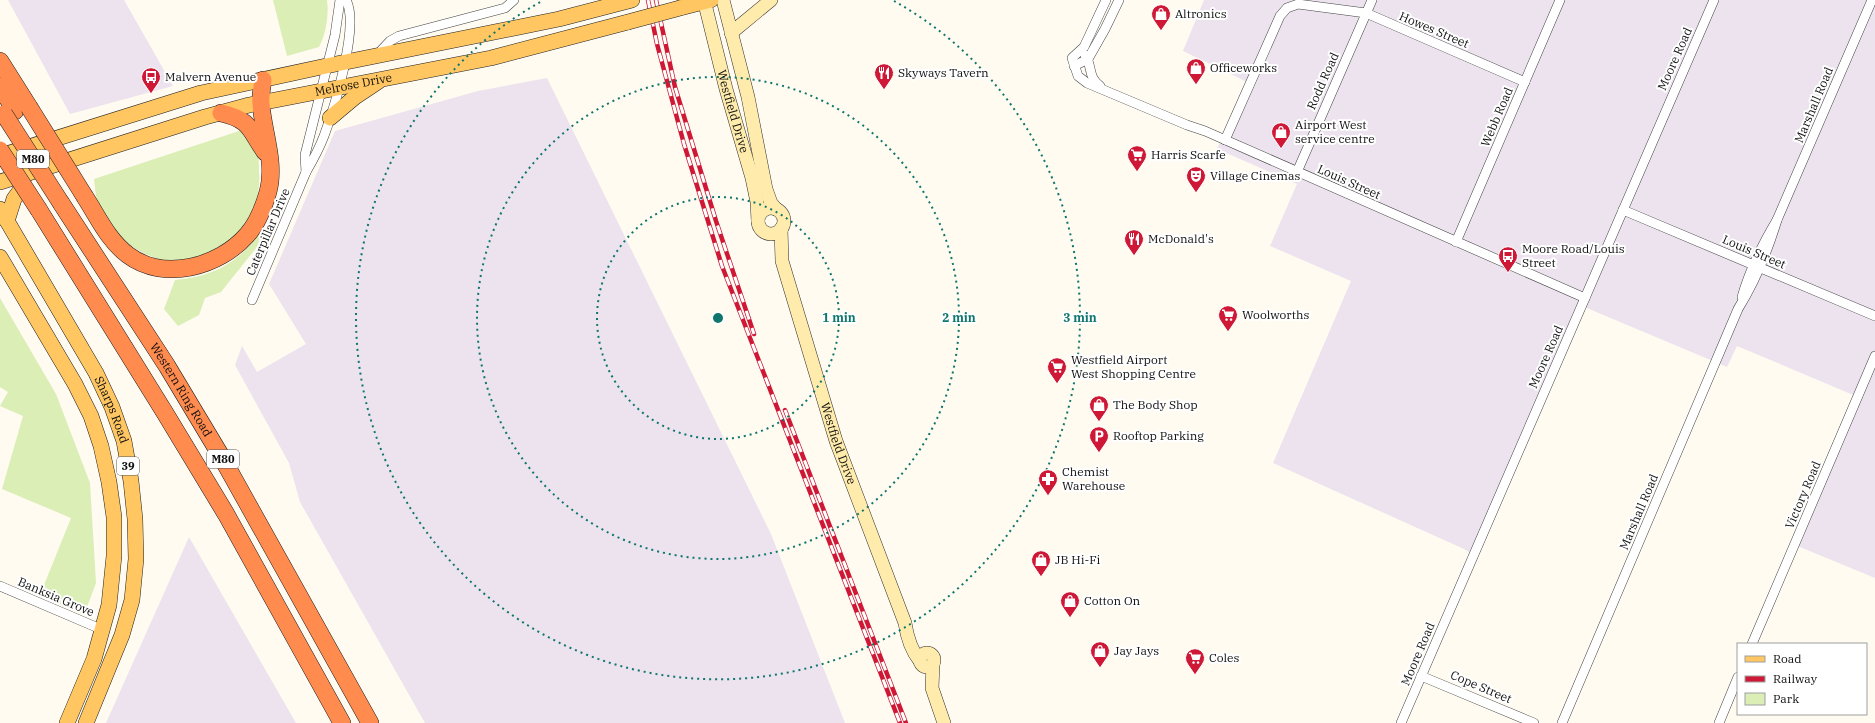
<svg xmlns="http://www.w3.org/2000/svg" width="1875" height="723" font-family="'IBM Plex Serif',serif">
	<style>
		.industrial { fill: #ece3ee }
		.green { fill: #daeeb6 }
		.lines { fill: none; stroke-linecap: round; stroke-linejoin: round }
		.street-casing { stroke: #424242; stroke-width: 10 }
		.secondary-casing { stroke: #313131; stroke-width: 14 }
		.primary-casing { stroke: #202020; stroke-width: 16 }
		.highway-casing { stroke: #202020; stroke-width: 18 }
		.street { stroke: #fff; stroke-width: 9 }
		.secondary { stroke: #ffecac; stroke-width: 13 }
		.primary { stroke: #ffc661; stroke-width: 15 }
		.highway { stroke: #ff8b4f; stroke-width: 17 }
		.rail-casing { stroke: #ce1836; stroke-width: 4.5 }
		.rail { stroke: #fff; stroke-width: 3; stroke-dasharray: 9; stroke-linecap: butt }
		.primary-bridge-casing { stroke: #202020; stroke-width: 16; stroke-linecap: butt }
		.highway-bridge-casing { stroke: #202020; stroke-width: 18; stroke-linecap: butt }
		.primary-bridge { stroke: #ffc661; stroke-width: 15 }
		.highway-bridge { stroke: #ff8b4f; stroke-width: 17 }
		.ring { fill: none; stroke: #0f766e; stroke-width: 2; stroke-dasharray: 2 4 }
		.labels { text-anchor: middle; stroke-width: 4; stroke-linejoin: round; paint-order: stroke }
		.shield { fill: #fff; stroke: #575757; stroke-width: 1 }
		.shield-label { font-size: 11px; font-weight: bold; fill: #0f0f0f }
		.poi-label { font-size: 12px; fill: #0f0f0f; stroke: #fff; text-anchor: start }
		.street-label { font-size: 12px; fill: #0f0f0f; stroke: #fff }
		.centre { fill: #0f766e; stroke: #fff; stroke-width: 2 }
		.ring-label { font-size: 12px; text-anchor: middle; font-weight: bold; fill: #0f766e; stroke: #fff; stroke-width: 4; stroke-linejoin: round; paint-order: stroke }
	</style>
	<rect width="100%" height="100%" fill="#fffbf1"/>
	<g class="industrial">
		<polygon points="8,0 124,0 173,86 70,114"/>
		<polygon points="1204,0 1875,0 1875,578 1795,545 1858,397 1737,346 1727,367 1582,306 1473,555 1464,549 1273,463 1351,281 1270,246 1297,184 1217,149 1247,82 1183,51"/>
		<polygon points="547,78 771,534 845,723 425,723 300,502 289,463 235,365 242,346 257,372 306,344 269,284 335,131 478,91"/>
		<polygon points="189,537 296,723 106,723"/>
	</g>
	<g class="green">
		<path d="M273,0H327C329,15 326,34 319,47L287,56Z"/>
		<path d="M245,129C248,135 253,141 256,147C259,154 259,164 259,171C262,209 242,242 206,255C200,257 192,261 186,262C150,266 105,235 97,200C95,193 95,186 94,179Z"/>
		<path d="M263,228L257,247L221,292L205,298L199,315L178,326L164,309L175,280C216,276 240,262 263,228Z"/>
		<polygon points="0,298 56,394 90,483 96,583 84,615 40,595 71,518 2,489 23,416 0,406 8,392 0,387"/>
	</g>
	<g class="lines">
		<defs>
			<g id="street">
				<polyline points="1106,0 1084,47 1072,58 1078,76 1087,83 1187,125 1205,131 1585,298"/>
				<path d="M1085,55C1093,67 1087,76 1100,86"/>
				<polyline points="376,56 390,41 399,36 505,8 514,0"/>
				<polyline points="1074,66 1088,59 1105,29 1119,0"/>
				<polyline points="1225,140 1280,16 1287,8 1298,4 1366,13 1525,82"/>
				<polyline points="306,172 305,155 335,35 340,0"/>
				<polyline points="1297,172 1372,0"/>
				<polyline points="1623,210 1875,316"/>
				<polyline points="1456,242 1560,0"/>
				<path d="M1742,297C1750,269 1762,245 1777,220L1872,0"/>
				<path d="M252,300L306,172C313,160 319,149 324,136C334,109 360,25 346,0"/>
				<polyline points="0,586 103,630"/>
				<polyline points="1752,644 1875,356"/>
				<polyline points="1421,676 1534,723"/>
				<polyline points="1401,723 1714,0"/>
				<path d="M1562,723L1738,309C1756,280 1767,253 1777,220"/>
				<polyline points="1719,723 1738,677"/>
			</g>
			<g id="secondary">
				<path id="s1" d="M704,0L726,89L752,178L757,202L758,221"/>
				<polyline points="723,0 748,97 766,189 771,203 776,209"/>
				<polyline points="731,33 771,0"/>
				<circle cx="771" cy="221" r="13"/>
				<path id="s2" d="M781,229L782,261L836,441L905,623C907,637 911,650 920,661"/>
				<circle cx="927" cy="660" r="7"/>
				<polyline points="933,664 932,688 944,723"/>
			</g>
			<g id="primary">
				<polyline points="680,8 711,0"/>
				<polyline points="330,118 355,97 379,81"/>
				<polyline points="0,156 201,93 326,66 559,19 632,0"/>
				<path id="s3" d="M0,182L205,117L249,105L491,58L628,22"/>
				<path id="s4" d="M0,209L96,373L112,407L124,441L131,481L135,519L136,559L132,600L122,635L86,723"/>
				<polyline points="7,221 14,199 22,188 24,175"/>
				<polyline points="0,257 75,384 91,416 101,446 109,482 114,517 114,556 109,605 94,659 67,723"/>
			</g>
			<g id="highway">
				<polyline points="0,61 29,107"/>
				<polyline points="0,86 15,111"/>
				<path d="M221,113C251,120 249,129 265,152"/>
				<path d="M85,197C98,217 108,240 128,255C164,282 219,267 247,235C257,224 264,206 268,192C276,163 263,132 261,104C260,96 262,88 263,80"/>
				<path id="s5" d="M61,203L167,366L221,456L370,723"/>
				<polyline points="39,210 165,413 226,514 342,723"/>
			</g>
		</defs>
		<use href="#street" class="street-casing"/>
		<use href="#secondary" class="secondary-casing"/>
		<use href="#primary" class="primary-casing"/>
		<use href="#highway" class="highway-casing"/>
		<use href="#street" class="street"/>
		<use href="#secondary" class="secondary"/>
		<use href="#primary" class="primary"/>
		<use href="#highway" class="highway"/>
		<defs>
			<g id="rail">
				<polyline points="648,0 657,44 684,144 722,266 900,723"/>
				<polyline points="656,0 675,87 716,221 754,334"/>
				<polyline points="785,410 906,723"/>
			</g>
		</defs>
		<use href="#rail" class="rail-casing"/>
		<use href="#rail" class="rail"/>
		<defs>
			<polyline id="primary-bridge" points="628,22 680,8"/>
			<g id="highway-bridge">
				<polyline points="29,107 85,197"/>
				<polyline points="4,114 61,203"/>
				<polyline points="0,150 39,210"/>
			</g>
		</defs>
		<use href="#primary-bridge" class="primary-bridge-casing"/>
		<use href="#highway-bridge" class="highway-bridge-casing"/>
		<use href="#primary-bridge" class="primary-bridge"/>
		<use href="#highway-bridge" class="highway-bridge"/>
	</g>
	<g class="ring">
		<circle cx="718" cy="318" r="121"/>
		<circle cx="718" cy="318" r="241"/>
		<path d="M894 1A362 362 0 1 1 542 1"/>
	</g>
	<defs>
		<symbol id="shop-pin" viewBox="-11 -11 22 30"><path d="M0 17L-7.5 6A9.5 9.5 0 1 1 7.5 6Z" fill="#ce1836" stroke="#fff"/><path d="M-5-2.5h2.3a2.7 3.5 0 0 1 5.4 0H5L5.5 6h-11ZM-1.5-2.5h3a1.5 2.3 0 0 0-3 0Z" fill="#fff"/></symbol>
		<symbol id="restaurant-pin" viewBox="-11 -11 22 30"><path d="M0 17L-7.5 6A9.5 9.5 0 1 1 7.5 6Z" fill="#ce1836" stroke="#fff"/><path d="M-5-6h1v4h1v-4h1v4h1v-4h1v5L-1.5 .5V6h-2V.5L-5-1ZM5-6V6H3V1.5H1.5Q1.5-4 5-6Z" fill="#fff"/></symbol>
		<symbol id="bus-pin" viewBox="-11 -11 22 30"><path d="M0 17L-7.5 6A9.5 9.5 0 1 1 7.5 6Z" fill="#ce1836" stroke="#fff"/><path d="M-5-6H5V4H4V6H2V4H-2V6H-4V4H-5ZM-3.5-4V0h7V-4ZM-3.5 1.2v1.5H-2V1.2ZM2 1.2v1.5H3.5V1.2Z" fill="#fff"/></symbol>
		<symbol id="supermarket-pin" viewBox="-11 -11 22 30"><path d="M0 17L-7.5 6A9.5 9.5 0 1 1 7.5 6Z" fill="#ce1836" stroke="#fff"/><path d="M-6-5.5h2.5l.6 2H6L4.5 2H-2.5L-4.4-4H-6ZM-1.5 3.2a1.3 1.3 0 1 0 .1 0ZM3 3.2a1.3 1.3 0 1 0 .1 0Z" fill="#fff"/></symbol>
		<symbol id="theatre-pin" viewBox="-11 -11 22 30"><path d="M0 17L-7.5 6A9.5 9.5 0 1 1 7.5 6Z" fill="#ce1836" stroke="#fff"/><path d="M-5-5.5Q0-4 5-5.5V0Q5 5 0 6Q-5 5-5 0ZM-3.3-2.5H-1v1.5H-3.3ZM1-2.5H3.3v1.5H1ZM-2.8 1Q0 5.5 2.8 1Z" fill="#fff"/></symbol>
		<symbol id="parking-pin" viewBox="-11 -11 22 30"><path d="M0 17L-7.5 6A9.5 9.5 0 1 1 7.5 6Z" fill="#ce1836" stroke="#fff"/><path d="M-3.5-5.5H1a3.5 3.5 0 0 1 0 7H-1V5.5H-3.5ZM-1-3.4V-.6H.8a1.4 1.4 0 0 0 0-2.8Z" fill="#fff"/></symbol>
		<symbol id="pharmacy-pin" viewBox="-11 -11 22 30"><path d="M0 17L-7.5 6A9.5 9.5 0 1 1 7.5 6Z" fill="#ce1836" stroke="#fff"/><path d="M-2-6h4v4h4v4h-4v4h-4v-4h-4v-4h4Z" fill="#fff"/></symbol>
	</defs>
	<g fill-rule="evenodd">
		<use href="#shop-pin" x="1150" y="3" width="22" height="30"/>
		<use href="#shop-pin" x="1185" y="57" width="22" height="30"/>
		<use href="#restaurant-pin" x="873" y="62" width="22" height="30"/>
		<use href="#bus-pin" x="140" y="66" width="22" height="30"/>
		<use href="#shop-pin" x="1270" y="121" width="22" height="30"/>
		<use href="#supermarket-pin" x="1126" y="144" width="22" height="30"/>
		<use href="#theatre-pin" x="1185" y="165" width="22" height="30"/>
		<use href="#restaurant-pin" x="1123" y="228" width="22" height="30"/>
		<use href="#bus-pin" x="1497" y="245" width="22" height="30"/>
		<use href="#supermarket-pin" x="1217" y="304" width="22" height="30"/>
		<use href="#supermarket-pin" x="1046" y="356" width="22" height="30"/>
		<use href="#shop-pin" x="1088" y="394" width="22" height="30"/>
		<use href="#parking-pin" x="1088" y="425" width="22" height="30"/>
		<use href="#pharmacy-pin" x="1037" y="468" width="22" height="30"/>
		<use href="#shop-pin" x="1030" y="549" width="22" height="30"/>
		<use href="#shop-pin" x="1059" y="590" width="22" height="30"/>
		<use href="#shop-pin" x="1089" y="640" width="22" height="30"/>
		<use href="#supermarket-pin" x="1184" y="647" width="22" height="30"/>
	</g>
	<g class="labels">
		<g class="shield">
			<rect x="17" y="150" width="32" height="18" rx="3"/>
			<rect x="207" y="450" width="32" height="18" rx="3"/>
			<rect x="117" y="457" width="22" height="18" rx="3"/>
		</g>
		<g class="shield-label">
			<text x="33" y="163">M80</text>
			<text x="223" y="463">M80</text>
			<text x="128" y="470">39</text>
		</g>
		<g class="poi-label">
			<text x="1175" y="18">Altronics</text>
			<text x="1210" y="72">Officeworks</text>
			<text x="898" y="77">Skyways Tavern</text>
			<text x="165" y="81">Malvern Avenue</text>
			<text x="1295" y="129">Airport West<tspan x="1295" dy="14">service centre</tspan></text>
			<text x="1151" y="159">Harris Scarfe</text>
			<text x="1210" y="180">Village Cinemas</text>
			<text x="1148" y="243">McDonald's</text>
			<text x="1522" y="253">Moore Road/Louis<tspan x="1522" dy="14">Street</tspan></text>
			<text x="1242" y="319">Woolworths</text>
			<text x="1071" y="364">Westfield Airport<tspan x="1071" dy="14">West Shopping Centre</tspan></text>
			<text x="1113" y="409">The Body Shop</text>
			<text x="1113" y="440">Rooftop Parking</text>
			<text x="1062" y="476">Chemist<tspan x="1062" dy="14">Warehouse</tspan></text>
			<text x="1055" y="564">JB Hi-Fi</text>
			<text x="1084" y="605">Cotton On</text>
			<text x="1114" y="655">Jay Jays</text>
			<text x="1209" y="662">Coles</text>
		</g>
		<g class="street-label">
			<text transform="translate(1434 30) rotate(23)" y="4">Howes Street</text>
			<text transform="translate(1675 59) rotate(-66)" y="4">Moore Road</text>
			<text transform="translate(1323 81) rotate(-66)" y="4">Rodd Road</text>
			<text dy="4" stroke="none"><textPath href="#s3" startOffset="367">Melrose Drive</textPath></text>
			<text transform="translate(1814 105) rotate(-67)" y="4">Marshall Road</text>
			<text dy="4" stroke="none"><textPath href="#s1" startOffset="115">Westfield Drive</textPath></text>
			<text transform="translate(1497 117) rotate(-67)" y="4">Webb Road</text>
			<text transform="translate(1349 182) rotate(24)" y="4">Louis Street</text>
			<text transform="translate(268 232) rotate(-67)" y="4">Caterpillar Drive</text>
			<text transform="translate(1754 252) rotate(23)" y="4">Louis Street</text>
			<text transform="translate(1546 357) rotate(-66)" y="4">Moore Road</text>
			<text dy="4" stroke="none"><textPath href="#s5" startOffset="222">Western Ring Road</textPath></text>
			<text dy="4" stroke="none"><textPath href="#s4" startOffset="230">Sharps Road</textPath></text>
			<text dy="4" stroke="none"><textPath href="#s2" startOffset="223">Westfield Drive</textPath></text>
			<text transform="translate(1803 495) rotate(-67)" y="4">Victory Road</text>
			<text transform="translate(1639 512) rotate(-67)" y="4">Marshall Road</text>
			<text transform="translate(56 597) rotate(23)" y="4">Banksia Grove</text>
			<text transform="translate(1418 654) rotate(-67)" y="4">Moore Road</text>
			<text transform="translate(1481 687) rotate(23)" y="4">Cope Street</text>
		</g>
	</g>
	<circle cx="718" cy="318" r="6" class="centre"/>
	<g class="ring-label">
		<text x="839" y="322">1 min</text>
		<text x="959" y="322">2 min</text>
		<text x="1080" y="322">3 min</text>
	</g>
	<rect x="1737" y="643" width="130" height="72" fill="#ffffff" stroke="#9f9f9f"/>
	<rect x="1745" y="656" width="20" height="6" fill="#ffc661" stroke="#9f9f9f"/>
	<text x="1773" y="663" font-size="12" fill="#0f0f0f">Road</text>
	<rect x="1745" y="676" width="20" height="6" fill="#ce1836" stroke="#9f9f9f"/>
	<text x="1773" y="683" font-size="12" fill="#0f0f0f">Railway</text>
	<rect x="1745" y="693" width="20" height="12" fill="#daeeb6" stroke="#9f9f9f"/>
	<text x="1773" y="703" font-size="12" fill="#0f0f0f">Park</text>
</svg>
